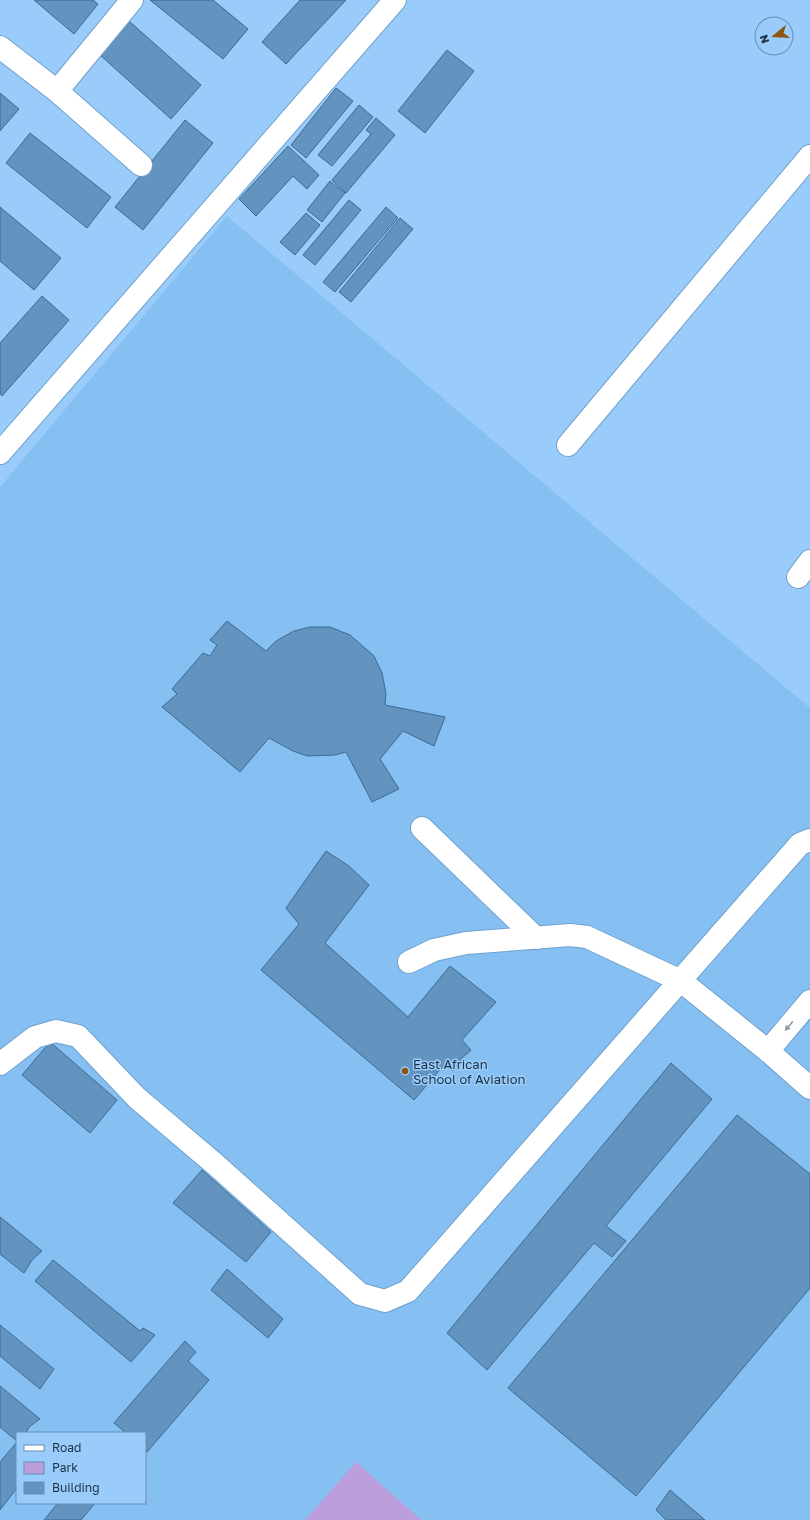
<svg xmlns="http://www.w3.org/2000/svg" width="810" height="1520" font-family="'Golos Text',sans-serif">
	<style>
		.built { fill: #86c0f3; fill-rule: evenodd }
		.green { fill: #bb9edb }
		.building { fill: #6394c0; stroke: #3b6b94 }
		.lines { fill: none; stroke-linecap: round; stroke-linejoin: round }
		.minor-casing { stroke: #6fa1cd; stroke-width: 24 }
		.minor { stroke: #fff; stroke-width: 22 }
		.oneway { fill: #8e98a2 }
		.poi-dot { fill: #8e560c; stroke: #99ccfa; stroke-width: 1.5 }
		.labels { text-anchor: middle; stroke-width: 3; stroke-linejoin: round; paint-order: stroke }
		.poi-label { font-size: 13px; fill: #1d3244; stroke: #99ccfa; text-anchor: start }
	</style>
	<rect width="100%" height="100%" fill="#99ccfa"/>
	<path class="built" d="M227,216L810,708V1520H0V487ZM17,1433H145V1503H17Z"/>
	<polygon class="green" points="356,1462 421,1520 305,1520"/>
	<g class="building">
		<polygon points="34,0 93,0 98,4 74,34"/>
		<polygon points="150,0 213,0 248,29 223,59"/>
		<polygon points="300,0 346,0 286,64 262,42"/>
		<polygon points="129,21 201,85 171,119 99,54"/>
		<polygon points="447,50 474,71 425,133 398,111"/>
		<polygon points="336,88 353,101 306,158 291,145"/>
		<polygon points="0,93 19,109 0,131"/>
		<polygon points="359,105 373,117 332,166 318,155"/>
		<polygon points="376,118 395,135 346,193 332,180 371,134 366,130"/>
		<polygon points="185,120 213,143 143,230 115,207"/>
		<polygon points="30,133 111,197 87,228 6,163"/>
		<polygon points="288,146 319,175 307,189 293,176 256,216 239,199"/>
		<polygon points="330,181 345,193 322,222 307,210"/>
		<polygon points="349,200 361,210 315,265 303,255"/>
		<polygon points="0,207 61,258 34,290 0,261"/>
		<polygon points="386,207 398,218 335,292 323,282"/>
		<polygon points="306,213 320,225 295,255 280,242"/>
		<polygon points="400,218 413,229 351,302 339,292"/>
		<polygon points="42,296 69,320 2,396 0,393 0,343"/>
		<polygon points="227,621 266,651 276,641 294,631 310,627 330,627 350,635 374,656 382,673 386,693 385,705 445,717 434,746 403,731 380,759 399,789 372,802 346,752 335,755 307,756 293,751 269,738 240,772 162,707 177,694 172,689 203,653 210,656 217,645 210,640"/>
		<polygon points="326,851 349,866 369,885 325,943 408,1017 450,966 496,1002 462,1040 471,1050 461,1059 453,1071 445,1064 414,1100 261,970 299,924 286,908"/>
		<polygon points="50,1042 117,1100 90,1133 22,1075"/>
		<polygon points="671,1063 712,1099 606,1226 626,1241 612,1257 594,1243 487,1370 447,1333"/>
		<polygon points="737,1115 810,1174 810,1288 636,1496 508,1388"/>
		<polygon points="202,1170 271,1232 246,1262 173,1203"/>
		<polygon points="0,1217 42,1251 32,1260 24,1273 0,1254"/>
		<polygon points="53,1260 140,1331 143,1328 155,1335 131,1362 35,1281"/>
		<polygon points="227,1269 283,1319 268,1338 211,1290"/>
		<polygon points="0,1325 54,1369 40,1389 0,1356"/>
		<polygon points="185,1341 196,1352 188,1361 209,1380 147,1452 145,1450 145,1433 126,1433 114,1423"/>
		<polygon points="0,1386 40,1419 29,1427 26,1433 17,1433 17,1441 0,1427"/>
		<polygon points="17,1442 17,1488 0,1510 0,1462"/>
		<polygon points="670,1490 705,1520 666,1520 656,1510"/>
		<polygon points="58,1503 95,1503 81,1520 44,1520"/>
	</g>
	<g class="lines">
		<defs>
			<g id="minor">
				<polyline points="0,47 57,91 141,165"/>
				<polyline points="57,91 132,0"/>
				<polyline points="568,445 810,156"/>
				<polyline points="0,453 395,0"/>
				<polyline points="798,577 810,561"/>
				<polyline points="422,828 536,938"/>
				<polyline points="409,962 434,950 466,943 570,935 587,937 681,981 768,1051 810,1088"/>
				<polyline points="768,1051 810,1001"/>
				<polyline points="0,1064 35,1037 56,1031 78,1036 137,1098 216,1165 360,1294 385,1301 408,1291 800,844 810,840"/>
			</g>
		</defs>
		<use href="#minor" class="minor-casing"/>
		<use href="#minor" class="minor"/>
	</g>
	<defs><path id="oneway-solid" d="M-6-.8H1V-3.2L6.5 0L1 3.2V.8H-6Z"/></defs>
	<use class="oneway" href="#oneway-solid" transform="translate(789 1026) rotate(130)"/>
	<circle class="poi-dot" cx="405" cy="1071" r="4"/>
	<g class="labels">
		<g class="poi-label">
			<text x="413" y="1069">East African<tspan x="413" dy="15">School of Aviation</tspan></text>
		</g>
	</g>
	<rect x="16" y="1432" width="130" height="72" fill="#99ccfa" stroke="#678eb1"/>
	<rect x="24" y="1445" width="20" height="6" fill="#ffffff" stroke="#678eb1"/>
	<text x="52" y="1452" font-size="12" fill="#1d3244">Road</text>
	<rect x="24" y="1462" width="20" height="12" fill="#bb9edb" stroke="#678eb1"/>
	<text x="52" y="1472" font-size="12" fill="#1d3244">Park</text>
	<rect x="24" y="1482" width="20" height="12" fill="#6394c0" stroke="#678eb1"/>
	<text x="52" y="1492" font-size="12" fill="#1d3244">Building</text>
	<g transform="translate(774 36) rotate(252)"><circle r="19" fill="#99ccfa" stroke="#678eb1"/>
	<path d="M0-3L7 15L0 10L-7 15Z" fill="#8e560c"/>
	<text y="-6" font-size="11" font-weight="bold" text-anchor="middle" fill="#1d3244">N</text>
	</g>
</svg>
